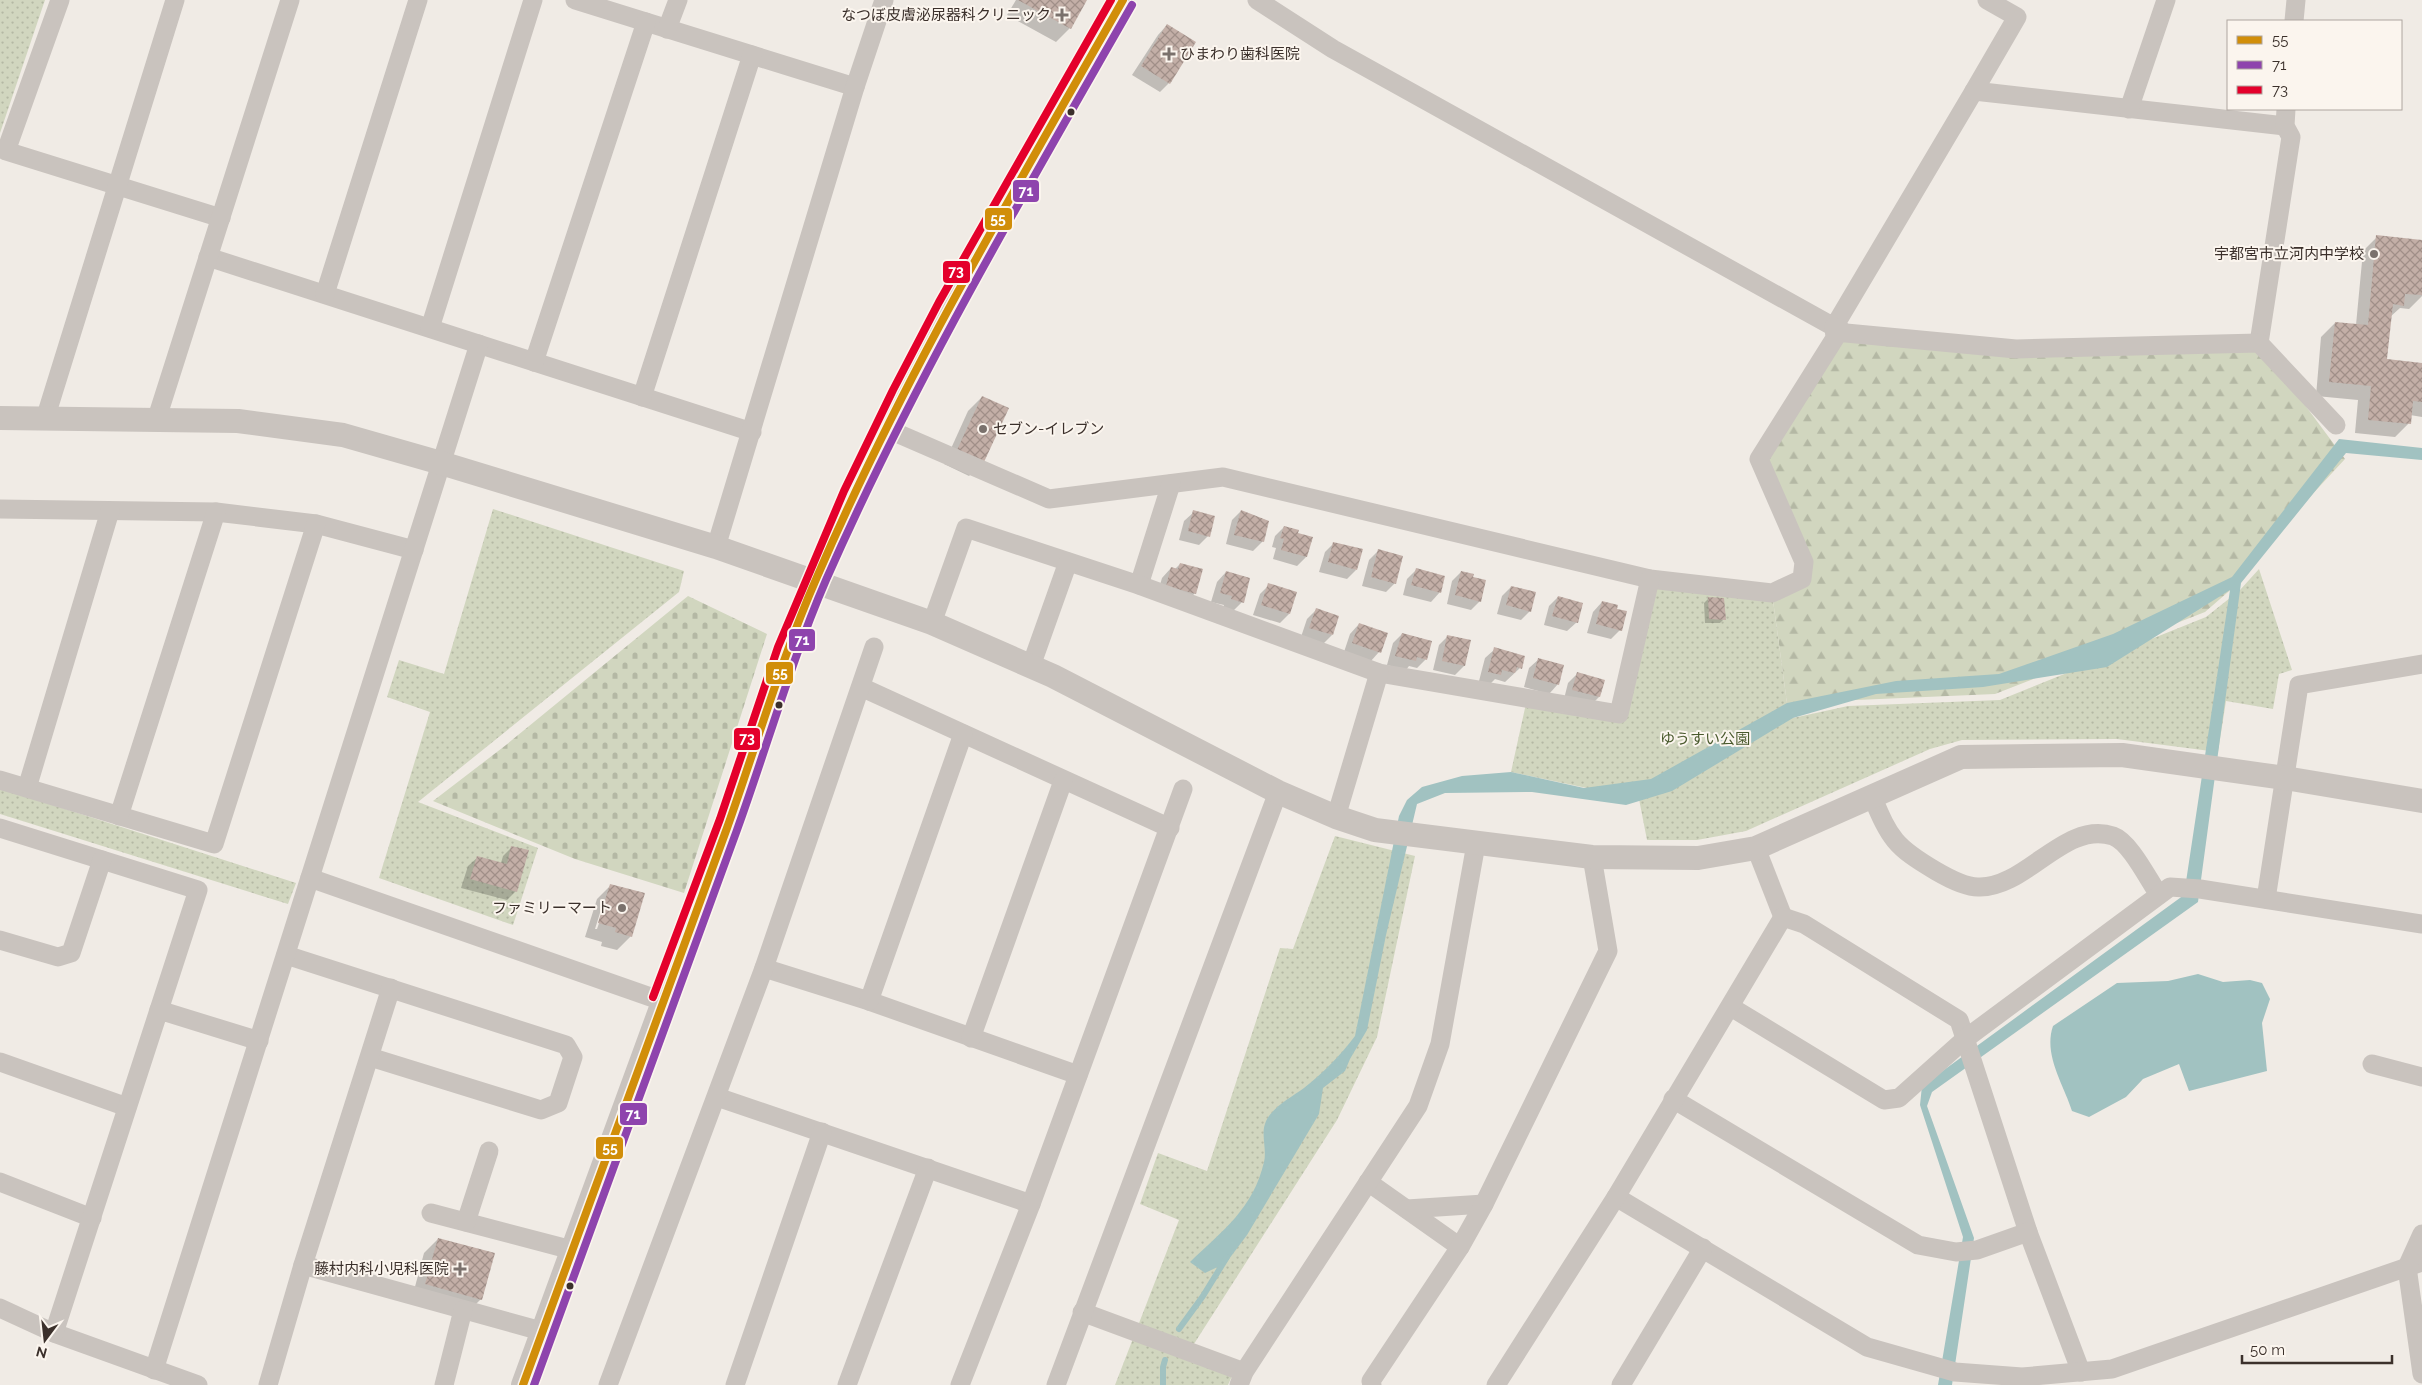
<svg xmlns="http://www.w3.org/2000/svg" width="2422" height="1385" font-family="Raleway,'Noto Sans JP',sans-serif">
	<style>
		.forest { fill: url(#forest-firs) }
		.cemetery { fill: url(#cemetery-stones) }
		.park { fill: url(#park-dots) }
		.water { fill: #a1c2c1 }
		.shadow { fill: #0003; fill-rule: evenodd }
		.lines { fill: none; stroke-linecap: round; stroke-linejoin: round }
		.stream { stroke: #a1c2c1; stroke-width: 6 }
		.building { fill: url(#building-cross-hatch) }
		.minor { stroke: #c9c3be; stroke-width: 19 }
		.tertiary { stroke: #c9c3be; stroke-width: 24 }
		.bus-1-casing { stroke: #fbf5ee; stroke-width: 11 }
		.bus-2-casing { stroke: #fbf5ee; stroke-width: 11 }
		.bus-3-casing { stroke: #fbf5ee; stroke-width: 11 }
		.bus-1 { stroke: #d18e09; stroke-width: 8 }
		.bus-2 { stroke: #8e44ad; stroke-width: 8 }
		.bus-3 { stroke: #e4002b; stroke-width: 8 }
		.poi-dot { fill: #7a716c; stroke: #fbf5ee; stroke-width: 2 }
		.bus-dot { fill: #3b302b; stroke: #fbf5ee; stroke-width: 2 }
		.labels { text-anchor: middle; stroke-width: 4; stroke-linejoin: round; paint-order: stroke }
		.poi-label { font-size: 15px; fill: #3b302b; stroke: #fbf5ee; text-anchor: end }
		.park-label { font-size: 15px; fill: #4a5a2e; stroke: #fbf5ee }
		.line-badge { stroke: #fbf5ee; stroke-width: 2 }
		.badge-label { font-size: 14px; text-anchor: middle; font-weight: bold; fill: #fff }
	</style>
	<defs>
		<pattern id="forest-firs" width="22" height="20" patternUnits="userSpaceOnUse" patternTransform="scale(1.25)"><rect width="22" height="20" fill="#d1d6bf"/><path d="M5 1l3.5 6h-7zM16 11l3.5 6h-7z" fill="#b4b8a4"/></pattern>
		<pattern id="cemetery-stones" width="16" height="16" patternUnits="userSpaceOnUse" patternTransform="scale(1.25)"><rect width="16" height="16" fill="#d1d6bf"/><path d="M2 7V4a2 2 0 0 1 4 0v3zM10 15v-3a2 2 0 0 1 4 0v3z" fill="#b4b8a4"/></pattern>
		<pattern id="park-dots" width="8" height="8" patternUnits="userSpaceOnUse" patternTransform="scale(1.25)"><rect width="8" height="8" fill="#d1d6bf"/><path d="M2 2h.1M6 6h.1" fill="none" stroke="#b4b8a4" stroke-width="1.8" stroke-linecap="round"/></pattern>
		<pattern id="building-cross-hatch" width="8" height="8" patternUnits="userSpaceOnUse" patternTransform="scale(1.25)"><rect width="8" height="8" fill="#c3afa7"/><path d="M0 0l8 8M0 8l8-8" fill="none" stroke="#a08f88"/></pattern>
	</defs>
	<rect width="100%" height="100%" fill="#f0ebe5"/>
	<polygon class="forest" points="1835,338 2016,349 2259,343 2345,459 2282,527 2235,586 2205,612 1995,694 1787,703 1772,593 1801,579 1759,459"/>
	<polygon class="cemetery" points="688,596 767,634 684,893 575,859 433,801 506,745"/>
	<g class="park">
		<polygon points="0,0 45,0 0,133"/>
		<polygon points="493,509 684,571 679,592 418,802 538,848 513,925 379,878 430,712 387,697 399,660 444,674"/>
		<polygon points="2259,569 2292,670 2279,674 2273,709 2226,701 2218,752 2117,739 1962,740 1930,749 1746,831 1697,840 1647,840 1639,799 1511,772 1527,699 1619,714 1650,579 1772,593 1787,703 1793,718 1848,706 2000,700 2206,617 2240,590"/>
		<polygon points="0,788 296,883 288,904 0,814"/>
		<polygon points="1335,836 1415,856 1377,1037 1337,1120 1185,1358 1232,1376 1228,1385 1115,1385 1179,1220 1140,1204 1158,1153 1207,1171 1280,948 1293,949"/>
	</g>
	<g class="water">
		<path d="M2339,439L2422,448V460L2346,453L2241,583L2198,902L1932,1092L1927,1106L1974,1238L1952,1385H1938L1963,1237L1920,1105L1922,1086L2184,895L2230,590L2107,667L1983,687L1876,694L1793,718L1672,791L1626,805L1532,792L1445,793L1417,804L1386,935L1367,1030L1350,1059L1345,1071L1323,1088L1319,1114L1247,1235L1226,1263L1205,1273L1190,1262C1223,1230 1253,1209 1264,1162C1267,1150 1261,1135 1265,1124C1270,1108 1292,1097 1304,1088C1323,1073 1341,1055 1355,1036L1399,816L1407,800L1422,787L1462,776L1511,772L1584,788L1651,779L1787,703L1896,681L1999,674L2113,634L2232,577Z"/>
		<path d="M2198,974L2223,982L2250,980L2262,983L2270,999L2262,1023L2267,1071L2189,1091L2179,1064L2143,1079L2126,1097L2089,1117L2072,1111C2064,1085 2043,1055 2053,1026L2117,983L2168,981Z"/>
	</g>
	<g class="shadow">
		<polygon points="1016,0 1085,0 1070,28 1056,42 1007,15"/>
		<polygon points="1167,25 1169,83 1160,92 1132,75 1158,35"/>
		<polygon points="2377,237 2422,241 2422,296 2409,309 2400,308 2390,317 2385,360 2422,364 2422,417 2410,415 2409,423 2395,437 2355,433 2358,400 2316,396 2321,337 2335,323 2356,325 2363,251"/>
		<polygon points="982,397 983,462 969,476 944,464 968,411"/>
		<polygon points="1241,511 1268,521 1262,542 1253,551 1226,544 1232,520"/>
		<polygon points="1194,512 1208,536 1199,545 1179,540 1184,521"/>
		<polygon points="1284,527 1297,534 1306,557 1297,566 1273,559 1276,548 1272,547 1275,536"/>
		<polygon points="1334,543 1356,570 1347,579 1319,572 1325,552"/>
		<polygon points="1378,551 1395,583 1386,592 1362,586 1369,560"/>
		<polygon points="1180,564 1195,593 1186,602 1157,595 1162,578 1171,568 1175,569"/>
		<polygon points="1416,570 1440,592 1431,602 1403,595 1407,579"/>
		<polygon points="1226,572 1242,602 1233,611 1223,608 1224,605 1211,602 1217,582"/>
		<polygon points="1461,572 1480,601 1471,610 1447,604 1452,581"/>
		<polygon points="1269,585 1295,593 1289,614 1280,623 1253,615 1260,594"/>
		<polygon points="1511,587 1530,611 1521,620 1497,614 1502,596"/>
		<polygon points="1558,597 1577,622 1567,631 1544,625 1549,606"/>
		<polygon points="1708,599 1724,619 1720,623 1705,623 1704,603"/>
		<polygon points="1602,602 1620,630 1611,639 1587,633 1593,612"/>
		<polygon points="1316,610 1332,635 1323,644 1301,637 1307,619"/>
		<polygon points="1359,624 1379,652 1370,662 1344,652 1350,634"/>
		<polygon points="1402,634 1426,659 1417,668 1409,666 1406,670 1387,665 1393,643"/>
		<polygon points="1448,636 1470,641 1464,666 1455,675 1433,670 1439,645"/>
		<polygon points="1495,649 1520,668 1505,682 1495,679 1490,684 1479,681 1485,658"/>
		<polygon points="1539,659 1558,684 1549,694 1524,687 1529,668"/>
		<polygon points="1577,674 1603,681 1599,697 1590,706 1564,699 1568,683"/>
		<polygon points="512,847 516,891 507,900 461,888 468,866 478,857 501,863 503,856"/>
		<path d="M611,885L631,936L617,950L601,946L602,942L585,937L597,899ZM604,900H607L597,929H595Z"/>
		<polygon points="438,1239 481,1299 467,1313 412,1298 424,1253"/>
	</g>
	<g class="lines">
		<g class="stream">
			<polyline points="1179,1329 1203,1296 1227,1257"/>
			<polyline points="1163,1385 1163,1367 1165,1360"/>
		</g>
	</g>
	<g class="building">
		<polygon points="1018,0 1087,0 1071,29"/>
		<polygon points="1167,24 1196,42 1170,84 1141,66"/>
		<polygon points="2376,235 2422,240 2422,295 2405,294 2404,306 2393,304 2387,359 2422,363 2422,402 2413,401 2411,424 2368,420 2371,386 2329,382 2335,322 2368,325"/>
		<polygon points="982,396 1009,408 984,462 957,450"/>
		<polygon points="1193,510 1215,516 1210,537 1188,531"/>
		<polygon points="1241,510 1269,521 1264,542 1234,535"/>
		<polygon points="1284,526 1299,530 1298,533 1313,537 1307,557 1281,550 1284,539 1280,538"/>
		<polygon points="1333,542 1363,549 1357,570 1328,562"/>
		<polygon points="1378,549 1403,556 1396,584 1371,577"/>
		<polygon points="1180,563 1203,569 1196,594 1166,586 1171,567 1178,569"/>
		<polygon points="1416,568 1445,576 1441,593 1411,585"/>
		<polygon points="1226,571 1250,578 1244,603 1231,599 1232,596 1220,593"/>
		<polygon points="1461,571 1474,574 1473,577 1486,580 1481,602 1455,595"/>
		<polygon points="1268,583 1297,592 1290,614 1261,605"/>
		<polygon points="1511,586 1536,592 1531,612 1506,605"/>
		<polygon points="1558,596 1583,603 1578,623 1552,616"/>
		<polygon points="1708,597 1724,598 1726,620 1709,619"/>
		<polygon points="1602,601 1618,605 1617,609 1627,611 1622,631 1596,624"/>
		<polygon points="1316,608 1339,616 1333,635 1309,628"/>
		<polygon points="1359,623 1388,633 1381,653 1352,643"/>
		<polygon points="1402,633 1432,641 1427,660 1417,657 1416,661 1395,656"/>
		<polygon points="1447,635 1471,640 1465,666 1442,661"/>
		<polygon points="1494,647 1525,656 1522,669 1517,667 1515,673 1502,670 1501,675 1488,672"/>
		<polygon points="1538,658 1564,665 1559,685 1533,678"/>
		<polygon points="1577,672 1605,680 1600,697 1572,690"/>
		<polygon points="511,846 529,850 517,892 470,879 477,856 507,864"/>
		<polygon points="610,884 645,893 632,937 615,932 616,928 598,923"/>
		<polygon points="438,1238 495,1253 482,1300 425,1284"/>
	</g>
	<g class="lines">
		<g class="minor">
			<polyline points="60,0 6,151 221,218"/>
			<polyline points="575,0 855,87"/>
			<polyline points="1257,0 1333,49 1834,327 1974,91"/>
			<polyline points="1987,0 2017,17 1974,91 2285,126"/>
			<polyline points="2294,21 2296,0"/>
			<polyline points="667,29 678,0"/>
			<polyline points="2129,109 2166,0"/>
			<polyline points="208,257 752,432"/>
			<polyline points="325,294 418,0"/>
			<polyline points="430,328 533,0"/>
			<polyline points="2259,343 2291,137 2285,126 2286,109"/>
			<polyline points="534,362 646,22"/>
			<polyline points="642,397 752,55"/>
			<polyline points="45,419 175,0"/>
			<polyline points="156,421 290,0"/>
			<polyline points="885,428 1049,499 1223,477 1650,579 1772,593 1802,579 1804,562 1759,459 1835,338 1834,327 1846,333 2016,349 2259,343 2336,425"/>
			<polyline points="0,509 216,512 316,524 414,550"/>
			<polyline points="716,547 855,87 884,0"/>
			<polyline points="1139,585 1171,484"/>
			<polyline points="932,623 966,528 1139,585 1379,673 1619,714 1650,579"/>
			<polyline points="1031,666 1068,562"/>
			<polyline points="861,687 1170,828"/>
			<polyline points="0,780 214,844 316,524"/>
			<polyline points="27,788 110,511"/>
			<path d="M1872,796C1890,839 1895,847 1936,871C1948,878 1965,887 1978,887C2026,889 2064,820 2113,836C2130,842 2148,879 2159,895"/>
			<polyline points="119,816 216,512"/>
			<polyline points="1336,817 1379,673"/>
			<polyline points="0,828 198,890 159,1010"/>
			<polyline points="1756,848 1783,917"/>
			<polyline points="310,878 662,1001"/>
			<polyline points="2266,899 2299,685 2422,664"/>
			<polyline points="1783,917 1804,924 1959,1020 2028,1232 2081,1372"/>
			<polyline points="0,940 58,957 71,953 102,860"/>
			<polyline points="286,955 566,1045 573,1057 558,1103 541,1110 370,1057"/>
			<polyline points="764,968 869,1001 1078,1075"/>
			<polyline points="869,1001 963,734"/>
			<polyline points="1731,1007 1884,1100 1899,1098 1965,1039 2170,887 2200,889 2422,924"/>
			<polyline points="971,1038 1063,781"/>
			<polyline points="0,1062 127,1107"/>
			<polyline points="2372,1064 2422,1077"/>
			<polyline points="717,1097 1031,1204"/>
			<polyline points="1673,1099 1918,1245 1956,1252 1977,1250 2028,1232"/>
			<polyline points="0,1182 92,1218"/>
			<polyline points="1368,1182 1460,1247"/>
			<polyline points="1616,1197 1867,1347 1955,1372 2022,1377 2112,1369 2422,1262"/>
			<polyline points="1407,1209 1484,1204"/>
			<polyline points="431,1213 572,1250"/>
			<polyline points="466,1222 489,1151"/>
			<polyline points="2422,1234 2407,1267 2422,1374"/>
			<polyline points="303,1265 541,1331"/>
			<polyline points="0,1308 54,1333 198,1385"/>
			<polyline points="1082,1312 1244,1372"/>
			<polyline points="54,1333 159,1010 259,1041"/>
			<polyline points="154,1370 479,344"/>
			<polyline points="268,1385 303,1265 391,988"/>
			<polyline points="444,1385 463,1310"/>
			<polyline points="608,1385 764,968 874,647"/>
			<polyline points="735,1385 822,1132"/>
			<polyline points="847,1385 928,1168"/>
			<polyline points="960,1385 1031,1204 1183,789"/>
			<polyline points="1056,1385 1278,792"/>
			<polyline points="1239,1385 1244,1372 1418,1106 1440,1044 1476,844"/>
			<polyline points="1372,1385 1371,1381 1460,1247 1484,1204 1608,951 1592,857"/>
			<polyline points="1496,1385 1616,1197 1783,917"/>
			<polyline points="1621,1385 1703,1248"/>
		</g>
		<g class="tertiary">
			<polyline points="0,418 238,421 343,435 441,463 716,547 932,623 1053,676 1278,792 1336,817 1375,830 1592,857 1698,858 1756,848 1961,757 2122,755 2285,778 2422,801"/>
			<polyline points="523,1385 729,822 787,650 815,581 853,495 902,394 948,307 1123,0"/>
		</g>
		<defs>
			<path id="bus-1" d="M523,1385C591,1199 659,1014 727,828C757,744 781,659 817,577C903,377 1015,190 1123,0"/>
			<path id="bus-2" d="M534,1385C601,1200 670,1015 737,830C767,747 791,661 826,580C914,380 1024,194 1132,5"/>
			<polyline id="bus-3" points="653,997 720,819 778,647 844,491 893,390 939,302 1111,0"/>
		</defs>
		<use href="#bus-1" class="bus-1-casing"/>
		<use href="#bus-2" class="bus-2-casing"/>
		<use href="#bus-3" class="bus-3-casing"/>
		<use href="#bus-1" class="bus-1"/>
		<use href="#bus-2" class="bus-2"/>
		<use href="#bus-3" class="bus-3"/>
	</g>
	<g class="poi-dot">
		<path d="M1059.5 7.5h5v5h5v5h-5v5h-5v-5h-5v-5h5z"/>
		<path d="M1166.5 46.5h5v5h5v5h-5v5h-5v-5h-5v-5h5z"/>
		<circle cx="2374" cy="254" r="5"/>
		<circle cx="983" cy="429" r="5"/>
		<circle cx="622" cy="908" r="5"/>
		<path d="M457.5 1261.5h5v5h5v5h-5v5h-5v-5h-5v-5h5z"/>
	</g>
	<g class="bus-dot">
		<circle cx="1071" cy="112" r="4.5"/>
		<circle cx="779" cy="705" r="4.5"/>
		<circle cx="570" cy="1286" r="4.5"/>
	</g>
	<g class="labels">
		<g class="poi-label">
			<text x="1051" y="20">なつぼ皮膚泌尿器科クリニック</text>
			<text x="1180" y="59" text-anchor="start">ひまわり歯科医院</text>
			<text x="2364" y="259">宇都宮市立河内中学校</text>
			<text x="993" y="434" text-anchor="start">セブン-イレブン</text>
			<text x="612" y="913">ファミリーマート</text>
			<text x="449" y="1274">藤村内科小児科医院</text>
		</g>
		<g class="park-label">
			<text x="1705" y="744">ゆうすい公園</text>
		</g>
	</g>
	<g class="line-badge">
		<rect x="1012" y="179" width="28" height="24" rx="5" fill="#8e44ad"/>
		<rect x="984" y="207" width="29" height="24" rx="5" fill="#d18e09"/>
		<rect x="942" y="260" width="29" height="24" rx="5" fill="#e4002b"/>
		<rect x="788" y="628" width="28" height="24" rx="5" fill="#8e44ad"/>
		<rect x="765" y="661" width="29" height="24" rx="5" fill="#d18e09"/>
		<rect x="733" y="727" width="28" height="24" rx="5" fill="#e4002b"/>
		<rect x="619" y="1102" width="29" height="24" rx="5" fill="#8e44ad"/>
		<rect x="595" y="1136" width="29" height="24" rx="5" fill="#d18e09"/>
	</g>
	<g class="badge-label">
		<text x="1026" y="196">71</text>
		<text x="998" y="224">55</text>
		<text x="956" y="276">73</text>
		<text x="802" y="645">71</text>
		<text x="780" y="678">55</text>
		<text x="747" y="743">73</text>
		<text x="633" y="1119">71</text>
		<text x="610" y="1153">55</text>
	</g>
	<rect x="2227" y="20" width="175" height="90" fill="#fbf5ee" stroke="#aea6a0"/>
	<rect x="2237" y="36" width="25" height="8" fill="#d18e09" stroke="#aea6a0"/>
	<text x="2272" y="45" font-size="15" fill="#3b302b">55</text>
	<rect x="2237" y="61" width="25" height="8" fill="#8e44ad" stroke="#aea6a0"/>
	<text x="2272" y="70" font-size="15" fill="#3b302b">71</text>
	<rect x="2237" y="86" width="25" height="8" fill="#e4002b" stroke="#aea6a0"/>
	<text x="2272" y="95" font-size="15" fill="#3b302b">73</text>
	<g transform="translate(45 1340) rotate(195)" stroke="#fbf5ee" stroke-width="4" paint-order="stroke">
	<path d="M0-4L9 19L0 12L-9 19Z" fill="#3b302b"/>
	<text y="-8" font-size="14" font-weight="bold" text-anchor="middle" fill="#3b302b">N</text>
	</g>
	<path d="M2242 1355v8h150v-8" fill="none" stroke="#3b302b" stroke-width="2.5"/>
	<text x="2250" y="1355" font-size="15" fill="#3b302b" stroke="#fbf5ee" stroke-width="4" paint-order="stroke">50 m</text>
</svg>
